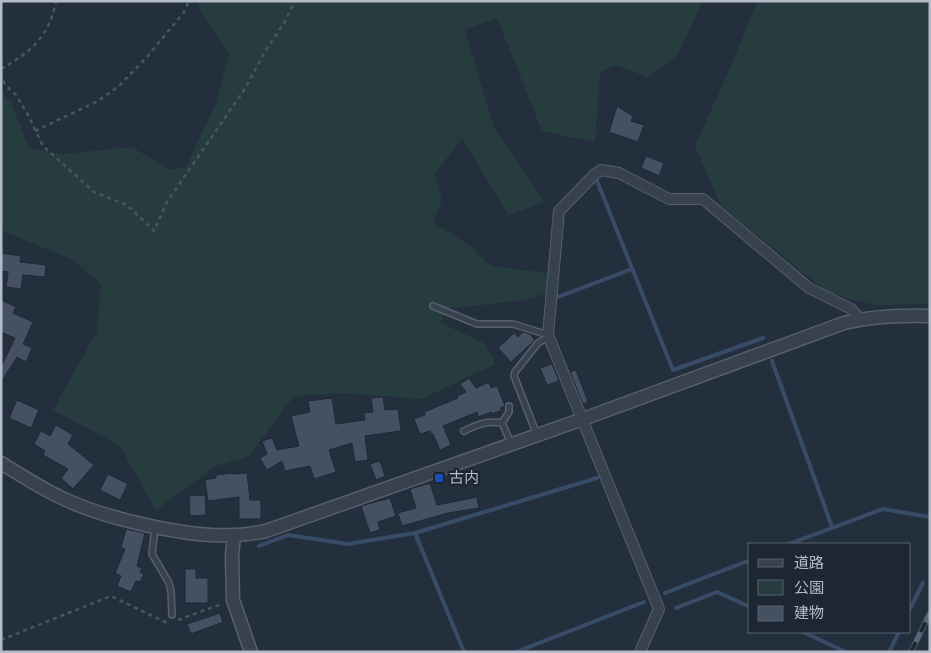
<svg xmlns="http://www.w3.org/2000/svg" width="931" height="653" font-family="Lato,'Noto Sans JP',sans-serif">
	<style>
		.green { fill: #263c3f }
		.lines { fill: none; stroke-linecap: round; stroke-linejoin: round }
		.stream { stroke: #394c67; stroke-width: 4 }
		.building { fill: #455162; stroke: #1f2835 }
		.service-casing { stroke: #565f6c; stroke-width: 8 }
		.minor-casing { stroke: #565f6c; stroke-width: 12 }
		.tertiary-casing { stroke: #565f6c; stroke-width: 15 }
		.path { stroke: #44595c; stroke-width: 2.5; stroke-dasharray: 4 4; stroke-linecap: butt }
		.service { stroke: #38414e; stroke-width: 5 }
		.minor { stroke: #38414e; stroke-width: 10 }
		.tertiary { stroke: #38414e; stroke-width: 12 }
		.rail-casing { stroke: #5a6575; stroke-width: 5.5 }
		.rail { stroke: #1d2633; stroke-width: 4; stroke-dasharray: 11; stroke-linecap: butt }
		.transit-dot { fill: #1a4fb4; stroke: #1d2633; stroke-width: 2 }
		.labels { text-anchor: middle; stroke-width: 4.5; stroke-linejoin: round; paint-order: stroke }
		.poi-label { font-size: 15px; fill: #b4bcc9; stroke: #1d2633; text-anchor: start }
	</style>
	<rect width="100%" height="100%" fill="#242f3e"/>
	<g class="green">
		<polygon points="197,1 703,1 677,56 647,77 617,65 600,72 595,142 542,131 497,18 465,30 494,128 544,202 508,215 462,138 435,174 442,200 433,222 473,248 491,266 547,273 546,294 517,301 446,309 441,323 486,344 495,364 422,399 344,393 294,396 249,456 216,466 156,510 119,445 53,410 97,331 101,284 73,260 1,230 1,93 11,102 29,148 63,154 132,147 170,170 186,167 216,103 229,55 200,10"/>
		<polygon points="757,1 930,1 930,304 874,305 828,293 721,206 695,146 733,61"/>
	</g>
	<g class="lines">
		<g class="stream">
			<polyline points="597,181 673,370 763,338"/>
			<polyline points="558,297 632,269"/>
			<polyline points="772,361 832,527"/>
			<polyline points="415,533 464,652"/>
			<polyline points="789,544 883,509 930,517"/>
			<polyline points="259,546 288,535 348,544 415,533 597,478"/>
			<polyline points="665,593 750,560"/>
			<polyline points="676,608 717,592 750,607"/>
			<polyline points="910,609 923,583"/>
			<polyline points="803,632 846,652"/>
			<polyline points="516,652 644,602"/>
			<polyline points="889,652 899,632"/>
		</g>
	</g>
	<g class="building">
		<polygon points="617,106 633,116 631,121 644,125 638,142 609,132"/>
		<polygon points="646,156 664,163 659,176 641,168"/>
		<polygon points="1,253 21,256 20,262 46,265 45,277 23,275 21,289 6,287 8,272 1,271"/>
		<polygon points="1,300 16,307 13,313 33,322 23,344 32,348 26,362 17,357 3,379 1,378 1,367 15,338 1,332"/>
		<polygon points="523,332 530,334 535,340 511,362 498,348 514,333 518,337"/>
		<polygon points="552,364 559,381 547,385 540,368"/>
		<polygon points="576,370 588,402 583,404 570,372"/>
		<polygon points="469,378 476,388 489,382 491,388 497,386 505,406 500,408 502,410 492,414 491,412 478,417 477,412 443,426 451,445 440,450 433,434 431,434 430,431 420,434 414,419 425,415 424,412 458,398 457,396 466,392 460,384"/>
		<polygon points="383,397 385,410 398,409 401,431 365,436 368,460 355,462 352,443 329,450 336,472 314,479 310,466 285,471 282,461 267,470 260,458 267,454 262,441 272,438 277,450 299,446 291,416 310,412 308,401 332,398 336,424 365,420 364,413 373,412 371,398"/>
		<polygon points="17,400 39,410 31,428 9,418"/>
		<polygon points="56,425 73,435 68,444 94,465 73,489 61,478 68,469 43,455 45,451 34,444 41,431 50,436"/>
		<polygon points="380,461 385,476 376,480 370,464"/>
		<polygon points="232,473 232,474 247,473 250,500 261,500 261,519 239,519 239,497 208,501 205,480 216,478 216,475"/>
		<polygon points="108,474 128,484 120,500 100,490"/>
		<polygon points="430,483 437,505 477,497 479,508 448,513 402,526 398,513 416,508 410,489"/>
		<polygon points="205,495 206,515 190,516 189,496"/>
		<polygon points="390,498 396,516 378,522 380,530 370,533 361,506"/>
		<polygon points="126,529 145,533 137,566 142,568 140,572 144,574 140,582 136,581 131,592 117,586 121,576 115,573 125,549 121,547"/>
		<polygon points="185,569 196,569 196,578 208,578 208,603 185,603"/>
		<polygon points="220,613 223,622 191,634 187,624"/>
	</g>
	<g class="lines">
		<defs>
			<g id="service">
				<polyline points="433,306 477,324 513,324 548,335"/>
				<polyline points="502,423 509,412 509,406"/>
				<path d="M464,431C477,425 487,420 502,423L511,443"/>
				<polyline points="537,435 514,376 515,372 538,343 549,337"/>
				<polyline points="155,528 152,554 169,583 171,592 172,615"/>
			</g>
			<polyline id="minor" points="640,652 659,609 548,335 559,211 595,174 601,170 619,173 669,199 703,199 809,288 851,309 860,319"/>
			<g id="tertiary">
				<path d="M1,463C22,476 42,489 64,499C107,519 189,538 235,535C245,535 255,533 266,531L583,419L844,323C872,316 901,315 930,316"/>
				<polyline points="234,535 232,556 233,600 251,652"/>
			</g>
		</defs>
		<use href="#service" class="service-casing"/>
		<use href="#minor" class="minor-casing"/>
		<use href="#tertiary" class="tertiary-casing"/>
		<g class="path">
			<path d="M1,69C32,51 49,37 56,1"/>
			<polyline points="1,73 5,85 16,95 28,115 43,146 94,192 127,205 154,231 167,202 244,90 266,50 284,23 295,1"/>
			<polyline points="35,131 98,101 119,86 147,57 184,12 189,1"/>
			<polyline points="178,620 222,604"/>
			<polyline points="1,640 111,596 165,622 168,622"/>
		</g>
		<use href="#service" class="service"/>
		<use href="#minor" class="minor"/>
		<use href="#tertiary" class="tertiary"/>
		<defs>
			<polyline id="rail" points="911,652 930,613"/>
		</defs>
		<use href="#rail" class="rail-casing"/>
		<use href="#rail" class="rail"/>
	</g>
	<rect class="transit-dot" x="434" y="473" width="10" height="10" rx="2.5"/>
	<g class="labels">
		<g class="poi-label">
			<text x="449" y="483">古内</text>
		</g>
	</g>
	<rect width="931" height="653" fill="none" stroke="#b4bcc9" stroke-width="5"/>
	<rect x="748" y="543" width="162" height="90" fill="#1d2633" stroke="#59626f"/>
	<rect x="758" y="559" width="25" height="8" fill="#38414e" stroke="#59626f"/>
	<text x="794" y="568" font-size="15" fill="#b4bcc9">道路</text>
	<rect x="758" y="580" width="25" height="15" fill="#263c3f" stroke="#59626f"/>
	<text x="794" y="593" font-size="15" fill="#b4bcc9">公園</text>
	<rect x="758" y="606" width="25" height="15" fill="#455162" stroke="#59626f"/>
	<text x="794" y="618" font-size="15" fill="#b4bcc9">建物</text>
</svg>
